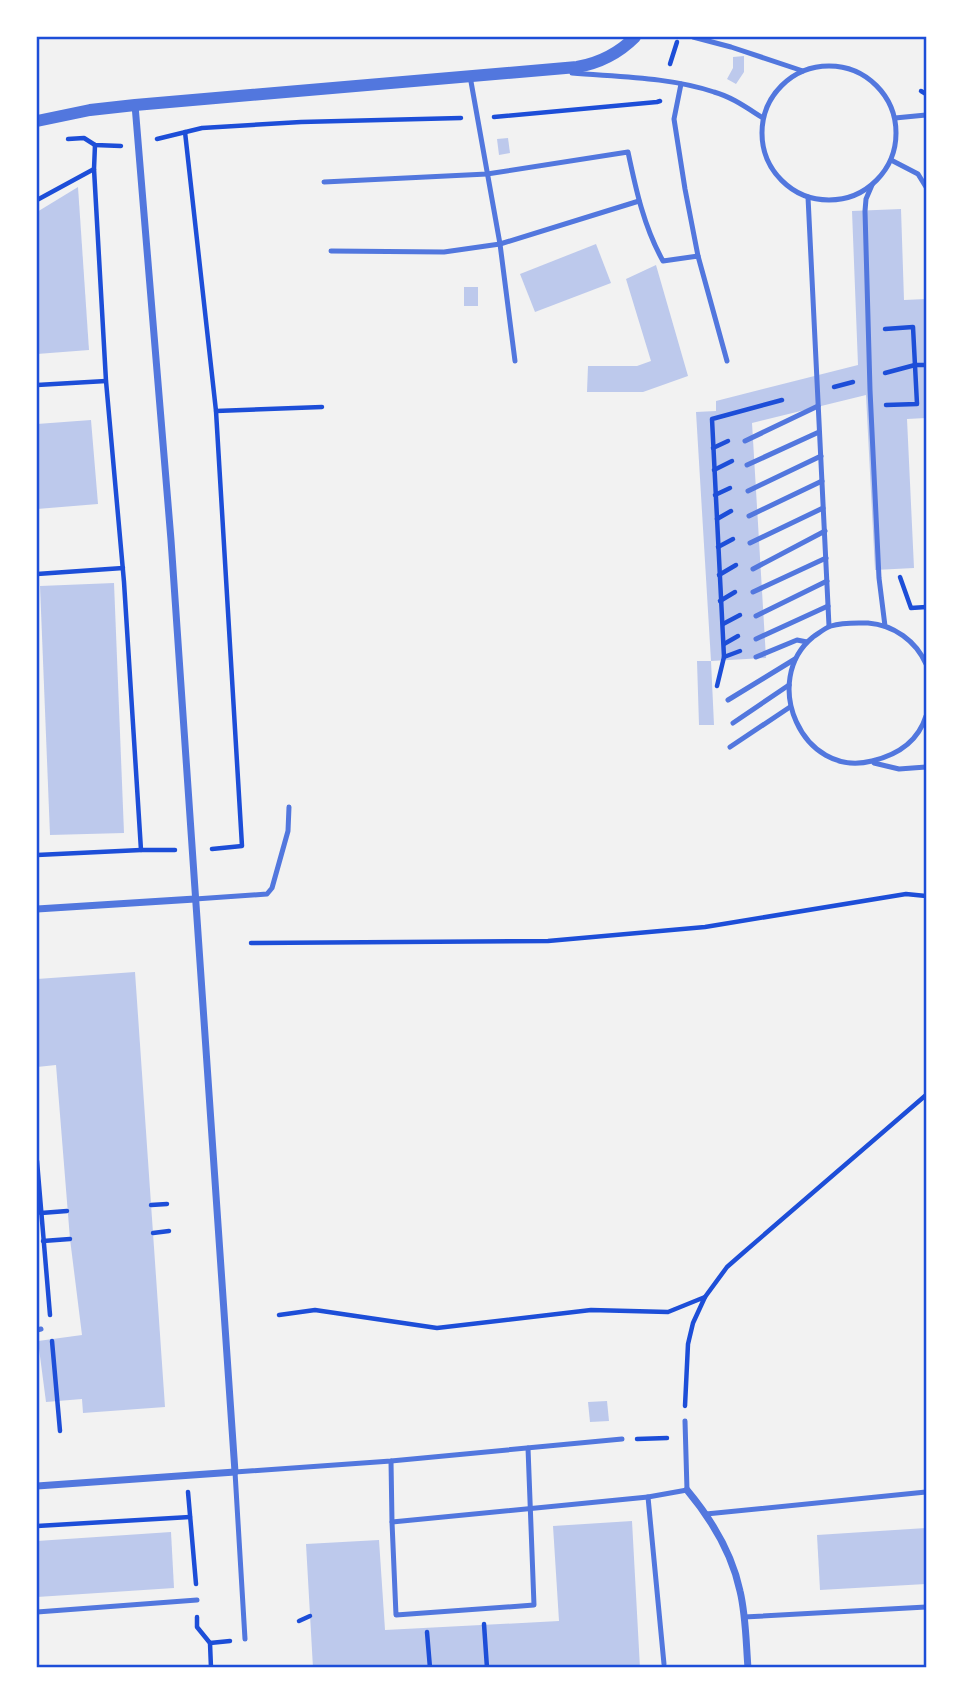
<svg xmlns="http://www.w3.org/2000/svg" width="963" height="1705" font-family="Ubuntu,sans-serif">
	<style>
		.building { fill: #bdc9ec }
		.lines { fill: none; stroke-linecap: round; stroke-linejoin: round }
		.path { stroke: #1d4ed8; stroke-width: 4.5 }
		.service { stroke: #5277de; stroke-width: 5 }
		.minor { stroke: #5277de; stroke-width: 7 }
		.tertiary { stroke: #5277de; stroke-width: 12 }
		.neatline { fill: none; stroke: #1d4ed8; stroke-width: 2.5 }
	</style>
	<rect width="100%" height="100%" fill="#f2f2f2"/>
	<g class="building">
		<polygon points="744,56 744,72 736,84 727,79 733,68 733,57"/>
		<polygon points="508,138 510,153 499,155 497,139"/>
		<polygon points="78,187 89,350 37,354 37,212"/>
		<polygon points="901,209 904,300 926,299 926,418 907,419 914,568 875,570 866,395 752,423 766,658 711,661 714,725 699,725 697,661 711,661 696,412 716,411 716,401 858,365 852,211"/>
		<polygon points="596,244 611,283 535,312 520,274"/>
		<polygon points="656,265 688,376 643,392 587,392 588,366 637,366 651,361 626,279"/>
		<rect x="464" y="287" width="14" height="19"/>
		<polygon points="91,420 98,504 37,509 37,424"/>
		<polygon points="114,583 124,833 50,835 40,586"/>
		<polygon points="135,972 165,1407 83,1413 82,1399 46,1402 38,1341 82,1335 70,1239 56,1065 37,1067 37,979"/>
		<polygon points="607,1401 609,1421 590,1422 588,1402"/>
		<polygon points="632,1521 640,1668 313,1668 306,1544 379,1540 385,1630 559,1621 553,1526"/>
		<polygon points="926,1528 926,1584 820,1590 817,1535"/>
		<polygon points="171,1532 174,1588 37,1597 37,1541"/>
	</g>
	<g class="lines">
		<g class="path">
			<polyline points="670,64 677,42"/>
			<polyline points="921,91 926,94"/>
			<polyline points="494,117 657,102 660,101"/>
			<polyline points="185,132 216,411 242,846 212,849"/>
			<polyline points="68,139 84,138 95,145 121,146"/>
			<polyline points="157,139 202,128 301,122 461,118"/>
			<polyline points="95,145 94,169 106,381 124,582 141,850 175,850"/>
			<polyline points="37,200 94,169"/>
			<polyline points="885,329 913,327 917,404 886,405"/>
			<polyline points="885,373 915,365 926,365"/>
			<polyline points="37,385 106,381"/>
			<polyline points="834,387 853,382"/>
			<polyline points="216,411 322,407"/>
			<polyline points="713,448 728,441"/>
			<polyline points="714,470 732,461"/>
			<polyline points="715,495 730,488"/>
			<polyline points="717,519 731,511"/>
			<polyline points="718,547 733,539"/>
			<polyline points="37,574 123,568"/>
			<polyline points="719,575 736,565"/>
			<polyline points="900,577 911,608 926,607"/>
			<polyline points="720,601 735,592"/>
			<polyline points="723,624 740,615"/>
			<polyline points="724,644 738,636"/>
			<polyline points="724,657 740,651"/>
			<polyline points="717,686 724,657 712,419 782,400"/>
			<polyline points="37,855 141,850"/>
			<polyline points="251,943 548,941 705,927 906,894 926,896"/>
			<polyline points="37,1161 50,1315"/>
			<polyline points="151,1205 167,1204"/>
			<polyline points="41,1213 67,1211"/>
			<polyline points="153,1233 169,1231"/>
			<polyline points="43,1241 70,1239"/>
			<polyline points="705,1297 727,1267 743,1253 926,1095"/>
			<polyline points="279,1315 315,1310 437,1328 591,1310 668,1312 705,1297 693,1323 688,1344 685,1406"/>
			<polyline points="52,1341 60,1431"/>
			<polyline points="637,1439 667,1438"/>
			<polyline points="188,1492 196,1584"/>
			<polyline points="37,1526 190,1517"/>
			<polyline points="197,1617 197,1627 210,1643 211,1668"/>
			<polyline points="299,1621 310,1616"/>
			<polyline points="484,1624 487,1668"/>
			<polyline points="427,1632 430,1668"/>
			<polyline points="210,1643 230,1641"/>
		</g>
		<g class="service">
			<polyline points="693,37 731,47 803,71"/>
			<circle cx="829" cy="133" r="67"/>
			<path d="M572,73C619,77 669,77 714,92C732,97 747,108 763,118"/>
			<polyline points="470,76 500,244 515,361"/>
			<polyline points="681,84 674,119 685,189 698,256"/>
			<polyline points="895,118 926,115"/>
			<polyline points="891,160 918,174 926,187"/>
			<path d="M324,182L487,174L628,152C636,190 644,227 663,261L698,256L727,361"/>
			<polyline points="872,185 866,199 865,211 870,390 879,578 885,626"/>
			<polyline points="808,197 829,626"/>
			<polyline points="331,251 444,252 500,244 639,201"/>
			<polyline points="745,441 818,406"/>
			<polyline points="747,465 819,432"/>
			<polyline points="748,491 821,456"/>
			<polyline points="749,516 822,481"/>
			<polyline points="750,543 823,508"/>
			<polyline points="753,569 825,531"/>
			<polyline points="753,592 826,558"/>
			<polyline points="756,616 827,581"/>
			<polyline points="756,639 828,606"/>
			<polyline points="756,657 797,640 807,642"/>
			<path d="M926,664C916,641 894,625 868,623C857,623 843,622 831,626C825,628 819,633 813,637C760,680 802,779 872,761C897,755 918,742 926,716"/>
			<polyline points="728,700 795,659"/>
			<polyline points="733,723 789,685"/>
			<polyline points="730,747 790,707"/>
			<polyline points="874,763 899,769 926,767"/>
			<polyline points="195,899 267,894 272,888 288,831 289,807"/>
			<polyline points="37,1330 41,1329"/>
			<polyline points="391,1461 392,1522 648,1497 664,1664"/>
			<polyline points="648,1497 687,1490 685,1421"/>
			<polyline points="706,1514 926,1492"/>
			<polyline points="392,1522 396,1615 534,1605 528,1448"/>
			<polyline points="37,1612 197,1600"/>
			<polyline points="744,1617 926,1607"/>
			<polyline points="245,1639 235,1472 391,1461 622,1439"/>
		</g>
		<g class="minor">
			<polyline points="37,909 195,899"/>
			<polyline points="37,1486 235,1472 171,540 135,105"/>
			<path d="M687,1490C712,1520 732,1553 740,1591C746,1616 746,1643 748,1668"/>
		</g>
		<path class="tertiary" d="M37,121L90,110L135,105L577,67C600,63 618,54 635,37"/>
	</g>
	<rect width="963" height="1705" fill="none" stroke="#ffffff" stroke-width="77"/>
	<rect x="38" y="38" width="887" height="1628" class="neatline"/>
</svg>
